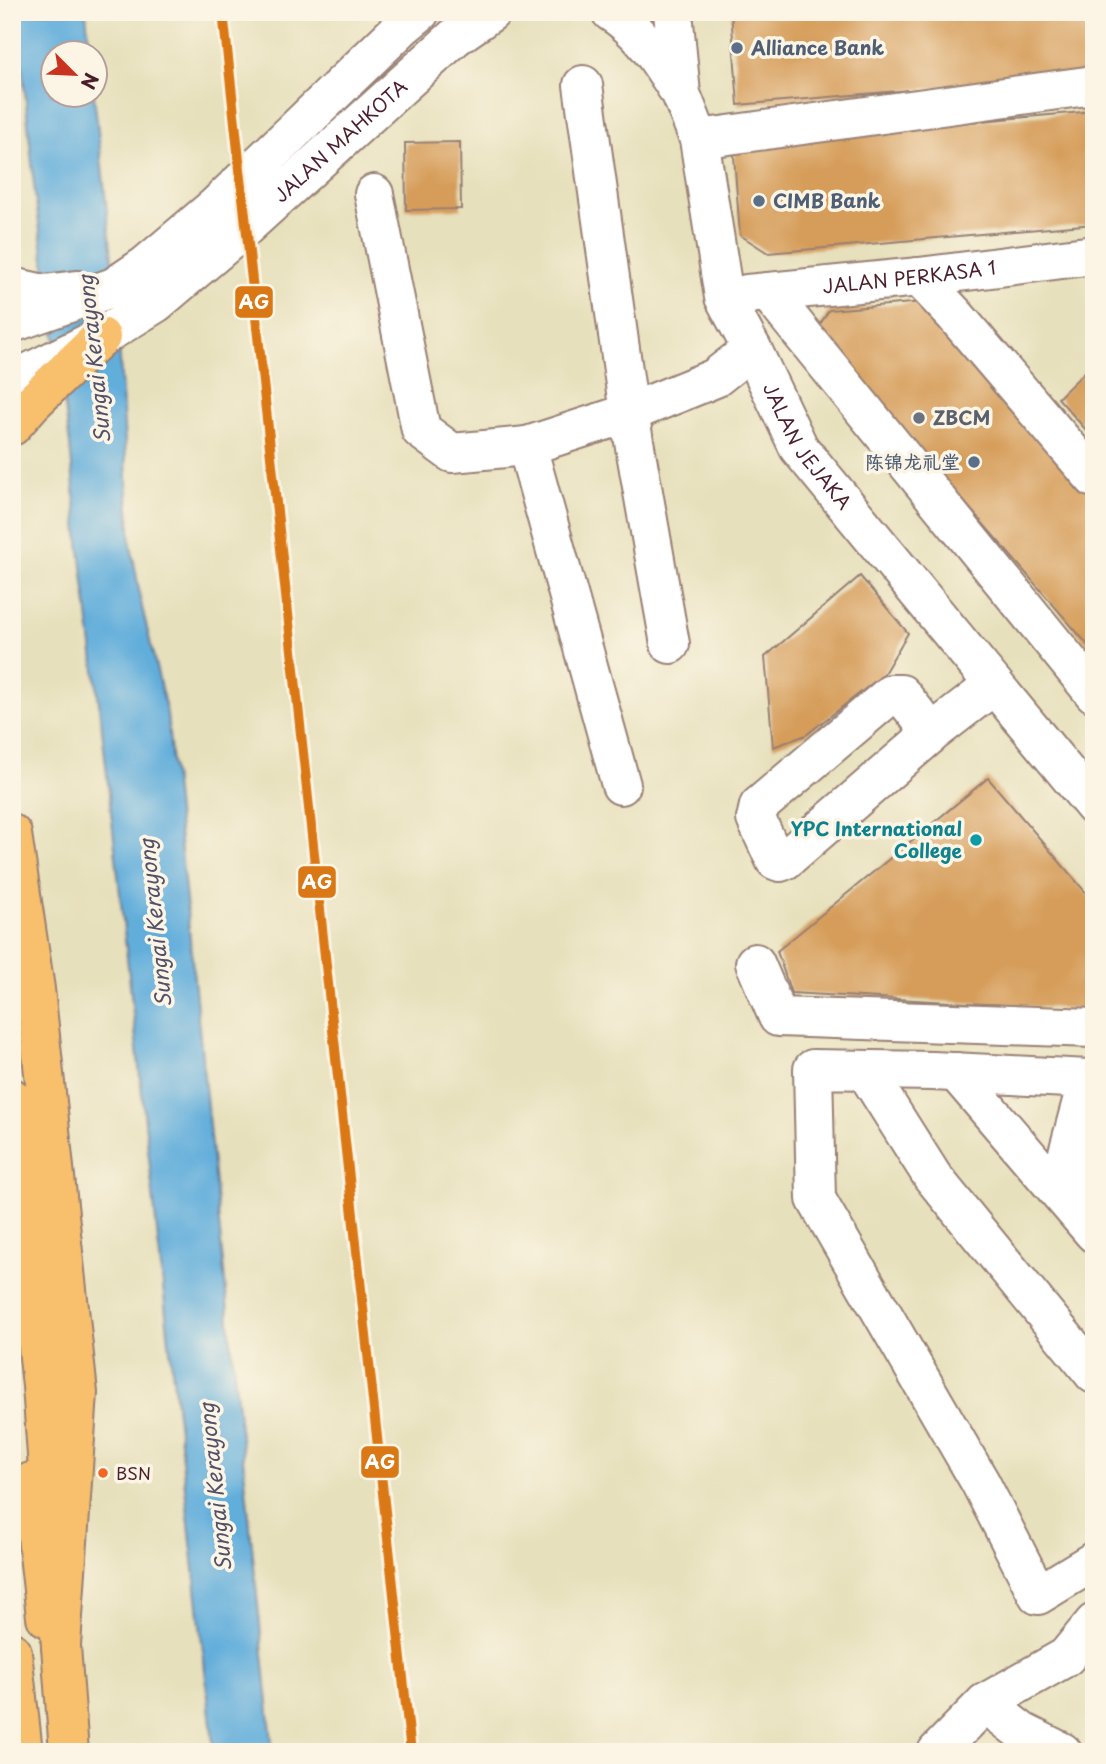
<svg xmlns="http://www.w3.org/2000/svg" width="1106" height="1764" font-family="'Playpen Sans','LXGW WenKai TC',sans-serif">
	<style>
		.water { fill: #62aedb; stroke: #566683; stroke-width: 2 }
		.building { fill: #d69d5a }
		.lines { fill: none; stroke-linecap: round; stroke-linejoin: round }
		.minor-casing { stroke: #988074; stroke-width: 42 }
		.highway-casing { stroke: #988074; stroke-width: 42 }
		.minor { stroke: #fff; stroke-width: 38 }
		.highway { stroke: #f8bf6c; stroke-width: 38 }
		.rail-1-casing { stroke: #fcf5e5; stroke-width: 16 }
		.rail-1 { stroke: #da7815; stroke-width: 10 }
		.service-dot { fill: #5c6f8a; stroke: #fcf5e5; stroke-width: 2.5 }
		.worship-dot { fill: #6b7280; stroke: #fcf5e5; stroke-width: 2.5 }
		.culture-dot { fill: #0f9aa8; stroke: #fcf5e5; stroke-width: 2.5 }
		.bus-dot { fill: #f26522; stroke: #fcf5e5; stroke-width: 2.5 }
		.labels { text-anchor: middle; stroke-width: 7; stroke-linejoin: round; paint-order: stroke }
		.bus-label { font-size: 17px; fill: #4a1f2b; stroke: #fcf5e5; text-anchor: start }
		.service-label { font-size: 19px; font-weight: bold; fill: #4e5e75; stroke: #fcf5e5; text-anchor: start }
		.street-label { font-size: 19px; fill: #4a1f2b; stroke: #fcf5e5 }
		.worship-label { font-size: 19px; font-weight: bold; fill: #5b616d; stroke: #fcf5e5; text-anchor: start }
		.culture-label { font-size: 19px; font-weight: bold; fill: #0d838f; stroke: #fcf5e5; text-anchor: end }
		.water-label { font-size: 21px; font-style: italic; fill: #525169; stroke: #fcf5e5 }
		.line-badge { stroke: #fcf5e5; stroke-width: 2.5 }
		.badge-label { font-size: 19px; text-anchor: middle; font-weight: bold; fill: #fff }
	</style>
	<rect width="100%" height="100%" fill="#fcf5e5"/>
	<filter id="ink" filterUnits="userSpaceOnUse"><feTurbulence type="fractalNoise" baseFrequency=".0143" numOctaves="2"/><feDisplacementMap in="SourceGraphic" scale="14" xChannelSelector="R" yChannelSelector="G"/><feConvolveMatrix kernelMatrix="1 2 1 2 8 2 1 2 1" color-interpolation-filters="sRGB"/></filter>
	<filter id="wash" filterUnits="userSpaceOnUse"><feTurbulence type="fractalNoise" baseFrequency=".00686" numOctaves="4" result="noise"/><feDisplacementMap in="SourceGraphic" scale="28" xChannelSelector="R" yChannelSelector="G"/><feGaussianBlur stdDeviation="1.57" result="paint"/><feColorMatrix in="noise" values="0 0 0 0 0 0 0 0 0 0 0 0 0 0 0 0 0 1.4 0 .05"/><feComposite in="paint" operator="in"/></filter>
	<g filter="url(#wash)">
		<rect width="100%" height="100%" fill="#e7e0bc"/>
		<polygon class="water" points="17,12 86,12 90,52 52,52 52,94 94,95 116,292 131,545 142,607 167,714 273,1752 214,1752 100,711 78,534 70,444 35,195"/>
		<g id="blocks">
			<g class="building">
				<polygon points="731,12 1094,12 1094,74 738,105"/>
				<polygon points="1094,111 1094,224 768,253 740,235 733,143"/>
				<polygon points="460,142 461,209 406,210 405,143"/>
				<polygon points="924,302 1094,498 1094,652 872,395 819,326 829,310"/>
				<polygon points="1092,365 1094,367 1094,439 1058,398"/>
				<polygon points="860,576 908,633 883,675 806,735 773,747 765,657"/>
				<polygon points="988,778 1094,902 1094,1010 791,993 777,951"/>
			</g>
		</g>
	</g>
	<g filter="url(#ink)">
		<use href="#blocks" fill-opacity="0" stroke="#988074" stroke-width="2"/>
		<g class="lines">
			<defs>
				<g id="minor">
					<path d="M611,12C641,31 657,57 676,87"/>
					<path id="s1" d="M673,12L681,94L699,139L724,297L752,349L799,448L1094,806"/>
					<polyline points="583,85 629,413 670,644"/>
					<polyline points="699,139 1094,85"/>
					<polyline points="374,194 421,430 452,453 527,446"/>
					<polyline points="919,277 954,314 1094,478"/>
					<polyline points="12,287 44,294 77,290"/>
					<polyline points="768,292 1094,693"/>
					<path id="s2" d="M747,294L919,277L1094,255"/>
					<polyline points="12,323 114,287 145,266 216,206 403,26 420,12"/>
					<path id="s3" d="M12,377L30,372L101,337L156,303L240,232L455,37L491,12"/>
					<polyline points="932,733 901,694 891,694 759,806 756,819 775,860 780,862 785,860 932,733 994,685"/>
					<polyline points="621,785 527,446 629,413 715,378 752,349"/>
					<polyline points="755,963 778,1017 1094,1028"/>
					<polyline points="865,1070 932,1176 1094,1374"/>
					<polyline points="956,1072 1094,1233"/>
					<polyline points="1094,1182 1068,1153 1088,1079 933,1071 813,1069 816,1199 980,1482 1038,1595 1094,1561"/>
					<polyline points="985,1703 1022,1732 1062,1752"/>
					<polyline points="937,1752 985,1703 1066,1657 1094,1623"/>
				</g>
				<g id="highway">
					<polyline points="12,426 32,403 101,337"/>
					<polyline points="12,834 35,989 78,1393 61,1646"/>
					<polyline points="12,1098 42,1386 51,1511"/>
					<polyline points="31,1482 46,1617"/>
					<polyline points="59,1620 69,1752"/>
					<polyline points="12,1652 23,1752"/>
				</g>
			</defs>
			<use href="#minor" class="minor-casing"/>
			<use href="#highway" class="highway-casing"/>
			<use href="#minor" class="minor"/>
			<use href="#highway" class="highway"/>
			<defs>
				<polyline id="rail-1" points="223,12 411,1752"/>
			</defs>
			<use href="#rail-1" class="rail-1-casing"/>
			<use href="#rail-1" class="rail-1"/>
		</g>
	</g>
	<g class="service-dot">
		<circle cx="737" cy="48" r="7"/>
		<circle cx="759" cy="201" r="7"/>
		<circle cx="974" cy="462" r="7"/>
	</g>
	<circle class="worship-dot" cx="919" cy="418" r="7"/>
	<circle class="culture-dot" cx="976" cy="840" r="7"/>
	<circle class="bus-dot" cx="103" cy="1473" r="6"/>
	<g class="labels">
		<g class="bus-label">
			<text x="116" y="1480">BSN</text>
		</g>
		<g class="service-label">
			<text x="751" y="55">Alliance Bank</text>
			<text x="773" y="208">CIMB Bank</text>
			<text x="960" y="469" text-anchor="end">陈锦龙礼堂</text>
		</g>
		<g class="street-label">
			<text dy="7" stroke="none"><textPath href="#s3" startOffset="408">JALAN MAHKOTA</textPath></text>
			<text dy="7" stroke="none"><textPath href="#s2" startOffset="163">JALAN PERKASA 1</textPath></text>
			<text dy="7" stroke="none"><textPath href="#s1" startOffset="462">JALAN JEJAKA</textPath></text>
		</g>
		<g class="worship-label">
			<text x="933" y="425">ZBCM</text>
		</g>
		<g class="culture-label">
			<text x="962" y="836">YPC International<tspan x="962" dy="22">College</tspan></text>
		</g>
		<g class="water-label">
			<text transform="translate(95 359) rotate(-96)" y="7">Sungai Kerayong</text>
			<text transform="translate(156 923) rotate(-96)" y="7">Sungai Kerayong</text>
			<text transform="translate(216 1487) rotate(-96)" y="7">Sungai Kerayong</text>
		</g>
	</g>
	<g class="line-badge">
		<rect x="234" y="285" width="40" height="34" rx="7" fill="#da7815"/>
		<rect x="297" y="865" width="40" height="34" rx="7" fill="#da7815"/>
		<rect x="360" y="1445" width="40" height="34" rx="7" fill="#da7815"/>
	</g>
	<g class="badge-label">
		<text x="254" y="309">AG</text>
		<text x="317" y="889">AG</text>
		<text x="380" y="1469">AG</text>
	</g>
	<rect width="1106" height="1764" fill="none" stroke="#fcf5e5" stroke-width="42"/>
	<g transform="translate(74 74) rotate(114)"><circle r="33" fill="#fcf5e5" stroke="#b59f9b" stroke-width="2"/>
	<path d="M0-5L12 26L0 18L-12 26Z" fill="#c8321e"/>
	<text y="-10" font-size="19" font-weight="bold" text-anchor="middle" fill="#4a1f2b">N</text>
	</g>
</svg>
